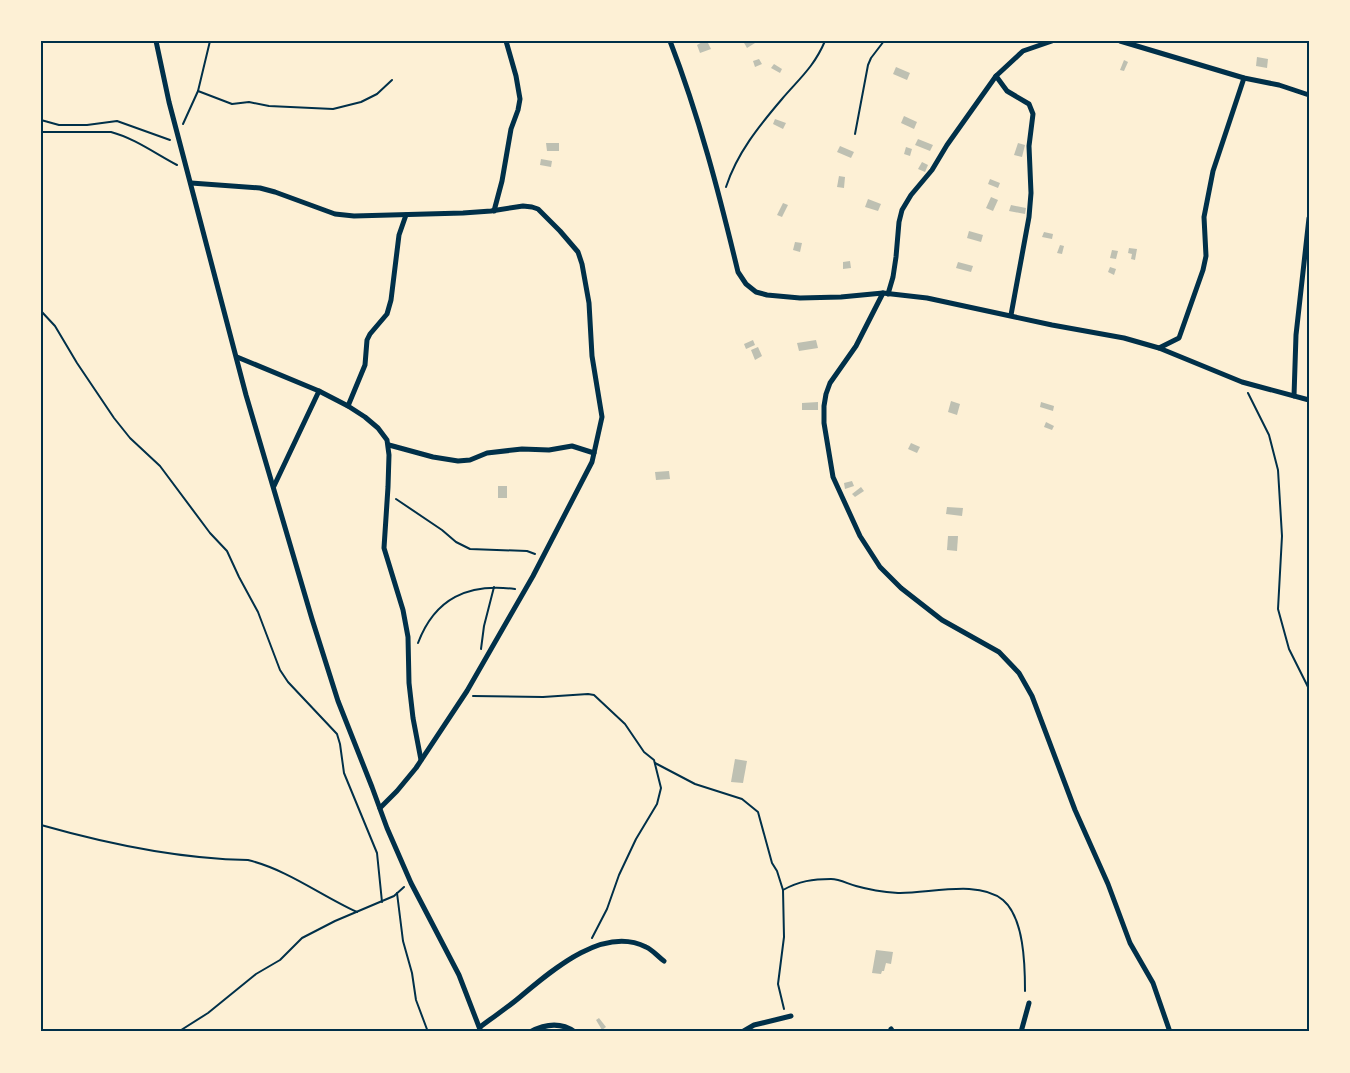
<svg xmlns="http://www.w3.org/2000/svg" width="1350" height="1073" font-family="'Nunito Sans',sans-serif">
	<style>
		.building { fill: #bec0b2 }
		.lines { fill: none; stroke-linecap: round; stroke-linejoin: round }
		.path { stroke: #003049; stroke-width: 2 }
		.minor { stroke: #003049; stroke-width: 5 }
		.neatline { fill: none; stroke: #003049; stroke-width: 2 }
	</style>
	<rect width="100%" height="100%" fill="#fdf0d5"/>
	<g class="building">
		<polygon points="704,41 707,41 711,49 700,53 697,45"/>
		<polygon points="743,41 754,41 755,43 747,48"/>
		<polygon points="1257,57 1268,59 1267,68 1256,66"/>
		<polygon points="759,59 762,64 755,67 753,61"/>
		<polygon points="1124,60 1128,62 1124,71 1120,70"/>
		<polygon points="774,64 782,69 780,73 771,68"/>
		<polygon points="896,67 910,73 907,80 893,74"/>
		<polygon points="904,116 917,122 914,129 901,123"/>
		<polygon points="775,119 786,123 783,129 773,124"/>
		<polygon points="918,139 933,145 930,151 915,145"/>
		<polygon points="546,143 559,143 559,151 547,151"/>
		<polygon points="1018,143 1025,145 1022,157 1014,155"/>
		<polygon points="840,146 854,152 851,158 837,152"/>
		<polygon points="906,147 912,149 910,156 904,154"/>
		<polygon points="541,159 552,161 551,167 540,165"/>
		<polygon points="922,162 928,165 925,172 918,169"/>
		<polygon points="839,176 845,177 844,188 837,187"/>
		<polygon points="990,179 1000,183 998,188 988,184"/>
		<polygon points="991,197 998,200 993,211 986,208"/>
		<polygon points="868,199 881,204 878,211 865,207"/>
		<polygon points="783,203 788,205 782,217 777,215"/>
		<polygon points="1011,205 1026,208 1025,214 1009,211"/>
		<polygon points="969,231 983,235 981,242 967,238"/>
		<polygon points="1044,232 1053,234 1052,239 1042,237"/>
		<polygon points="795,242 802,243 800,252 793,250"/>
		<polygon points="1060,245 1064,246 1062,254 1057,253"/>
		<polygon points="1129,248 1137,249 1135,260 1131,259 1132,254 1128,253"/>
		<polygon points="1112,250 1118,251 1116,259 1110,258"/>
		<polygon points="850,261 851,268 843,269 843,262"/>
		<polygon points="958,262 973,266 971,272 956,268"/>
		<polygon points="1110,267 1116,269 1114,275 1108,272"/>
		<polygon points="753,340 755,345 746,349 744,344"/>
		<polygon points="816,340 818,348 799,351 797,343"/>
		<polygon points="758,347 762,356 755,360 751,350"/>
		<polygon points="951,401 960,404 957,415 948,412"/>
		<polygon points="818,402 818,410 802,410 802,403"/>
		<polygon points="1041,402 1054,406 1053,411 1040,407"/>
		<polygon points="1046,422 1054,426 1052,430 1044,427"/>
		<polygon points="911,443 920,447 917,453 908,449"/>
		<polygon points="669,471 670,479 656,480 655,472"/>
		<polygon points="852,481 854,486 845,489 844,483"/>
		<rect x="498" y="486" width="9" height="12"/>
		<polygon points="861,487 864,491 855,497 852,494"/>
		<polygon points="947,507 963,508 962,516 946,514"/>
		<polygon points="948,536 958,536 957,551 947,550"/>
		<polygon points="735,759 747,761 743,783 731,782"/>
		<polygon points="876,950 893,952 891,964 886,963 884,971 882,971 881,974 872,973"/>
		<polygon points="599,1018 606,1027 602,1030 596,1020"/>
	</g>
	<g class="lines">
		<g class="path">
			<polyline points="198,91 232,104 249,102 269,106 333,109 361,102 377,94 392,80"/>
			<polyline points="41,120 59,125 87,125 117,121 170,140"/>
			<polyline points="183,124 198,91 210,41"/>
			<path d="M41,132H111C134,138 156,154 177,165"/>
			<polyline points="855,134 868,65 871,58 884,41"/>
			<path d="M726,187C737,153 759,126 782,99C799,79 814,67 825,41"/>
			<polyline points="41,311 55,326 77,363 114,418 130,438 160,466 210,533 227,551 239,577 258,612 280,670 288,682 337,734 340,744 344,773 377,853 382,902"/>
			<polyline points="1248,393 1269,435 1278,470 1282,536 1278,609 1289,649 1309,689"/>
			<polyline points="396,499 442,530 456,542 470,549 527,551 535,554"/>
			<path d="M418,643C435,598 468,583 515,589"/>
			<polyline points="481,649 484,626 494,587"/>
			<polyline points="473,696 543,697 588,694 594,695 625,724 644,752 654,760 661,788 657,804 636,839 619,875 607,909 592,938"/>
			<polyline points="655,763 695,784 742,799 758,812 772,863 777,871 783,890 784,937 778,984 784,1009"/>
			<path d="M41,825C108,844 178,859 248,860C288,870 320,895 357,912"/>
			<path d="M783,890C799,881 813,879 831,879C840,879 848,884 856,886C870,890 884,892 898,893C928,894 978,879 1003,900C1024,918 1025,964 1025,991"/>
			<polyline points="397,893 403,941 412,973 416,1000 428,1032"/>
			<polyline points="178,1032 208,1013 256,974 280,960 302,938 335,921 394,896 404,887"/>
		</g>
		<g class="minor">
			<polyline points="156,41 169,102 246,395 312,619 338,701 372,787 387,828 411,883 459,975 481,1032"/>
			<path d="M670,41C699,116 719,193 738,272L746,284L756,292L767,295L800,298L841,297L883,293L927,298L1052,325L1124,338L1159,348L1242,382L1309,400"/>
			<polyline points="1120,41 1244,78 1279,85 1309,95"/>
			<polyline points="996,76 1007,91 1029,104 1033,114 1029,146 1031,193 1029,217 1011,315"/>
			<polyline points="191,183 260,188 275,192 335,214 354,216 463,213 491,211 523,206 532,207 538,209 560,231 578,252 582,264 589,303 592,356 602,417 592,462 533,576 467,691 416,768 397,791 380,808"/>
			<polyline points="494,211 502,181 511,129 518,110 520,99 516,76 506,41"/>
			<polyline points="883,293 856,346 830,383 826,394 824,406 824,423 833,477 860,536 880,567 901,588 942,620 999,652 1019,673 1032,696 1075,810 1108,884 1130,943 1153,983 1170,1032"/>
			<polyline points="888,294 893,277 896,257 899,222 902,210 911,195 932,170 947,145 996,76 1023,51 1052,41"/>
			<polyline points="1159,348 1179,338 1203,270 1206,256 1204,217 1213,171 1244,78"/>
			<polyline points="237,357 319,391 348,406 365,417 378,428 387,440 389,455 388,487 384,548 403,610 408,637 409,683 413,718 421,760"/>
			<polyline points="1294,396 1296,335 1309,218"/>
			<polyline points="348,406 365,365 367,340 370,334 387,314 391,300 399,235 406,215"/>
			<polyline points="389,445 433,457 458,461 470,460 487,453 522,449 549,450 572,446 594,453"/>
			<polyline points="274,486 319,391"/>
			<path d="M480,1027C493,1017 507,1008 520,997C551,971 603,925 646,947C653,950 658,957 664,961"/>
			<polyline points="891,1029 893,1032"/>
			<path d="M530,1032C545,1024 561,1022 575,1032"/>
			<polyline points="742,1032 754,1025 791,1016"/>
			<polyline points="1021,1032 1029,1003"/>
		</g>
	</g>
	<rect width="1350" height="1073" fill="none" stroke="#fdf0d5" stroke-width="85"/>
	<rect x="42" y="42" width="1266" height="988" class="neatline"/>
</svg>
